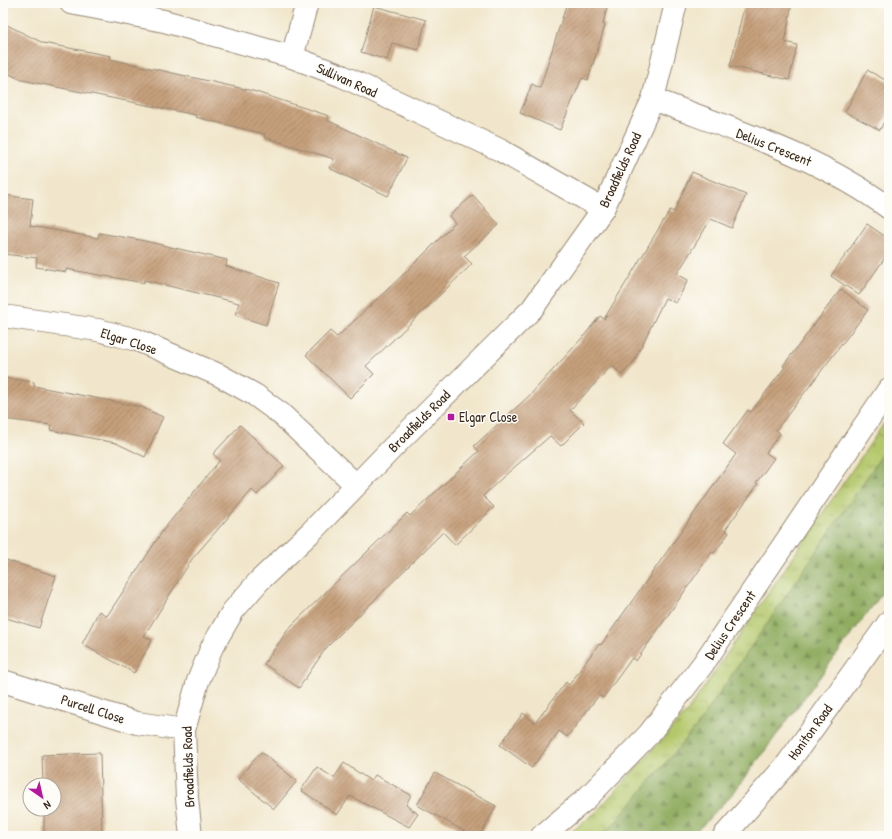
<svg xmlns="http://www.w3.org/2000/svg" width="892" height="839" font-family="'Patrick Hand',sans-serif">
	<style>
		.grass { fill: url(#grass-tufts); stroke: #787844 }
		.forest { fill: url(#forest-firs); stroke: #656b3e }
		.building { fill: url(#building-hatch) }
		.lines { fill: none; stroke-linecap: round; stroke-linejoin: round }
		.street-casing { stroke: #968874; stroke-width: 24 }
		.secondary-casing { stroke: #968874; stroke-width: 24 }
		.street { stroke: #fff; stroke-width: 22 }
		.secondary { stroke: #fff; stroke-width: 22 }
		.poi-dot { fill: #b5179e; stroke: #fdfcf7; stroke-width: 1.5 }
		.labels { text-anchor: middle; stroke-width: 3; stroke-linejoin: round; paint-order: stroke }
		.street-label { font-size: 14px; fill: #3b2a1e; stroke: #fdfcf7 }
		.poi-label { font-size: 14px; fill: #3b2a1e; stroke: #fdfcf7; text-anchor: start }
	</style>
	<defs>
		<pattern id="grass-tufts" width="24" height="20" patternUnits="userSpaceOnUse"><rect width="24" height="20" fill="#b4c76b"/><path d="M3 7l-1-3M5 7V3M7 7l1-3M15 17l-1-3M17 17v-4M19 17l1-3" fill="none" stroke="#94a257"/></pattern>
		<pattern id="forest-firs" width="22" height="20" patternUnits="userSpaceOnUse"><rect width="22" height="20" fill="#8fac5f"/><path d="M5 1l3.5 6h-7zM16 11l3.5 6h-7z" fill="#768c4e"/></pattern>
		<pattern id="building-hatch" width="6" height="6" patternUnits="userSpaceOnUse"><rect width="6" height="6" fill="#c6a07d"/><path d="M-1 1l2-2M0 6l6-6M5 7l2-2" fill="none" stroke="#a28366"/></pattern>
	</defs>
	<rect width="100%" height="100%" fill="#fdfcf7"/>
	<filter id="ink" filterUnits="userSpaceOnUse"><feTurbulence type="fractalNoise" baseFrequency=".025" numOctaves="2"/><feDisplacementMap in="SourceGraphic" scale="8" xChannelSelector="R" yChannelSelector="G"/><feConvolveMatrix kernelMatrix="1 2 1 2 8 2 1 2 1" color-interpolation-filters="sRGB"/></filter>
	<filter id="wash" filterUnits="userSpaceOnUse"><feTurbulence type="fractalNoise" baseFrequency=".012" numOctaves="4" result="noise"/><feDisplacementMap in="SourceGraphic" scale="16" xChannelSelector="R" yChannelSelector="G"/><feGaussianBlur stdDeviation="0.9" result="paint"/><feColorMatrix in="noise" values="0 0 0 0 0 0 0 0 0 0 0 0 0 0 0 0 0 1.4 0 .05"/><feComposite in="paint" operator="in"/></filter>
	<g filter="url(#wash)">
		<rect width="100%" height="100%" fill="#f1e6cb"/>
		<polygon class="grass" points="889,416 889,584 734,792 692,836 566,836 595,813 687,712"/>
		<polygon class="forest" points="889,445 889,584 734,792 692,836 598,836 613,825 697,726"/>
		<g id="blocks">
			<g class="building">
				<polygon points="567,3 608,3 603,24 605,25 588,80 582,78 560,130 520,113 532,84 540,88"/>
				<polygon points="745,3 792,3 785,42 797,45 789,80 730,66"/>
				<polygon points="374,6 426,20 418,50 392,43 387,60 361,52"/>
				<polygon points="3,23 43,43 111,56 110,59 253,91 329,116 327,120 407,158 388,196 329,168 334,159 264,137 265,134 195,117 196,115 22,80 3,71"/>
				<polygon points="867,70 889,82 889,111 880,130 845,112"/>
				<polygon points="692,172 746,195 732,228 711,219 677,274 688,280 676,303 665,298 634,361 622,375 612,365 570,410 584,423 561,446 550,436 502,478 483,496 494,507 455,545 443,532 326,648 299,688 264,664 290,627 407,513 410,516 479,451 474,446 530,395 583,337 600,316 604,319 670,210 674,212"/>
				<polygon points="3,195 33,199 30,226 98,238 99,233 140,240 227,260 226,266 279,283 266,325 235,315 239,303 144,280 144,283 66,269 66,272 36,267 37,258 3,254"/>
				<polygon points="473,195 499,225 464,256 472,264 366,366 374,374 350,398 306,355 330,331 337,337 406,272 455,223 449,216"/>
				<polygon points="867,224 889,239 889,252 859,295 831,276"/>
				<polygon points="841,289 868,310 776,430 780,433 766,453 774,458 756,483 758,484 725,530 729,533 714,553 712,552 636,661 632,658 603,698 599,695 567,737 559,731 532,768 500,745 523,713 535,723 566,682 569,685 599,644 601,645 736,454 723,444 748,410 751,412 785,367 783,366"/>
				<polygon points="3,378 34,382 34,386 141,407 163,417 145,457 116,443 50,430 51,425 3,419"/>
				<polygon points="240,425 284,466 257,495 252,490 192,559 144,636 152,640 134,673 82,644 99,611 107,616 164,529 220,460 213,454"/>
				<polygon points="3,559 56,576 39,628 3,617"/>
				<polygon points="261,752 297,781 274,809 238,779"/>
				<polygon points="100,753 102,836 44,836 44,809 54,809 54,785 43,785 42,755"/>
				<polygon points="344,763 371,781 375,775 411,795 406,805 418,814 409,827 350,796 337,815 301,790 317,767 334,778"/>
				<polygon points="435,773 496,806 480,836 473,836 417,805"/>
			</g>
		</g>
	</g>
	<g filter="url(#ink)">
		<use href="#blocks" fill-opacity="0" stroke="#968874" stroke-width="1"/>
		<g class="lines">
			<defs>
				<g id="street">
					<polyline points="71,3 164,21 292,57 342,76 500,150 603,209"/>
					<polyline points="292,57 307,3"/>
					<path d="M653,99C733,130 819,156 889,208"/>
					<polyline points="3,316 98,330 137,340 219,375 255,395 281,414 356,485"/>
					<polyline points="3,681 137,723 184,730"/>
					<polyline points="191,836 187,798 184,730 198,681 212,647 233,611 259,581 311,532 401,439 532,309 603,209 653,99 676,3"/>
					<polyline points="542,836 587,798 649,734 703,664 889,389"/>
				</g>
				<polyline id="secondary" points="724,836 788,763 889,622"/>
			</defs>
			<use href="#street" class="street-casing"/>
			<use href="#secondary" class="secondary-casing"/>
			<use href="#street" class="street"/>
			<use href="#secondary" class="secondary"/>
		</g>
	</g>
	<rect class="poi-dot" x="447" y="413" width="8" height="8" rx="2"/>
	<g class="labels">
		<g class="street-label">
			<text transform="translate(347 80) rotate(24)" y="5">Sullivan Road</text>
			<text transform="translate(774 147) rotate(22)" y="5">Delius Crescent</text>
			<text transform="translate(620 170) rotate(-65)" y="5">Broadfields Road</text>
			<text transform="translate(129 341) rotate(18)" y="5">Elgar Close</text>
			<text transform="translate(419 421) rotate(-45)" y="5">Broadfields Road</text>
			<text transform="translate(730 625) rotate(-56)" y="5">Delius Crescent</text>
			<text transform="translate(93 709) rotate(18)" y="5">Purcell Close</text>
			<text transform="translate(810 732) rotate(-54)" y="5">Honiton Road</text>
			<text transform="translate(188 767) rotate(-92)" y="5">Broadfields Road</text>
		</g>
		<g class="poi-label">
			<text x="459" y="422">Elgar Close</text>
		</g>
	</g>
	<rect width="892" height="839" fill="none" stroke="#fdfcf7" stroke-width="16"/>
	<g transform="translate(42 797) rotate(146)"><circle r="19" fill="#fdfcf7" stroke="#afa8a0"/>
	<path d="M0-3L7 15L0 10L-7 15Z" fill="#b5179e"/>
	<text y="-6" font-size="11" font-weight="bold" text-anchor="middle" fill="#3b2a1e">N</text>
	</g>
</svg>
